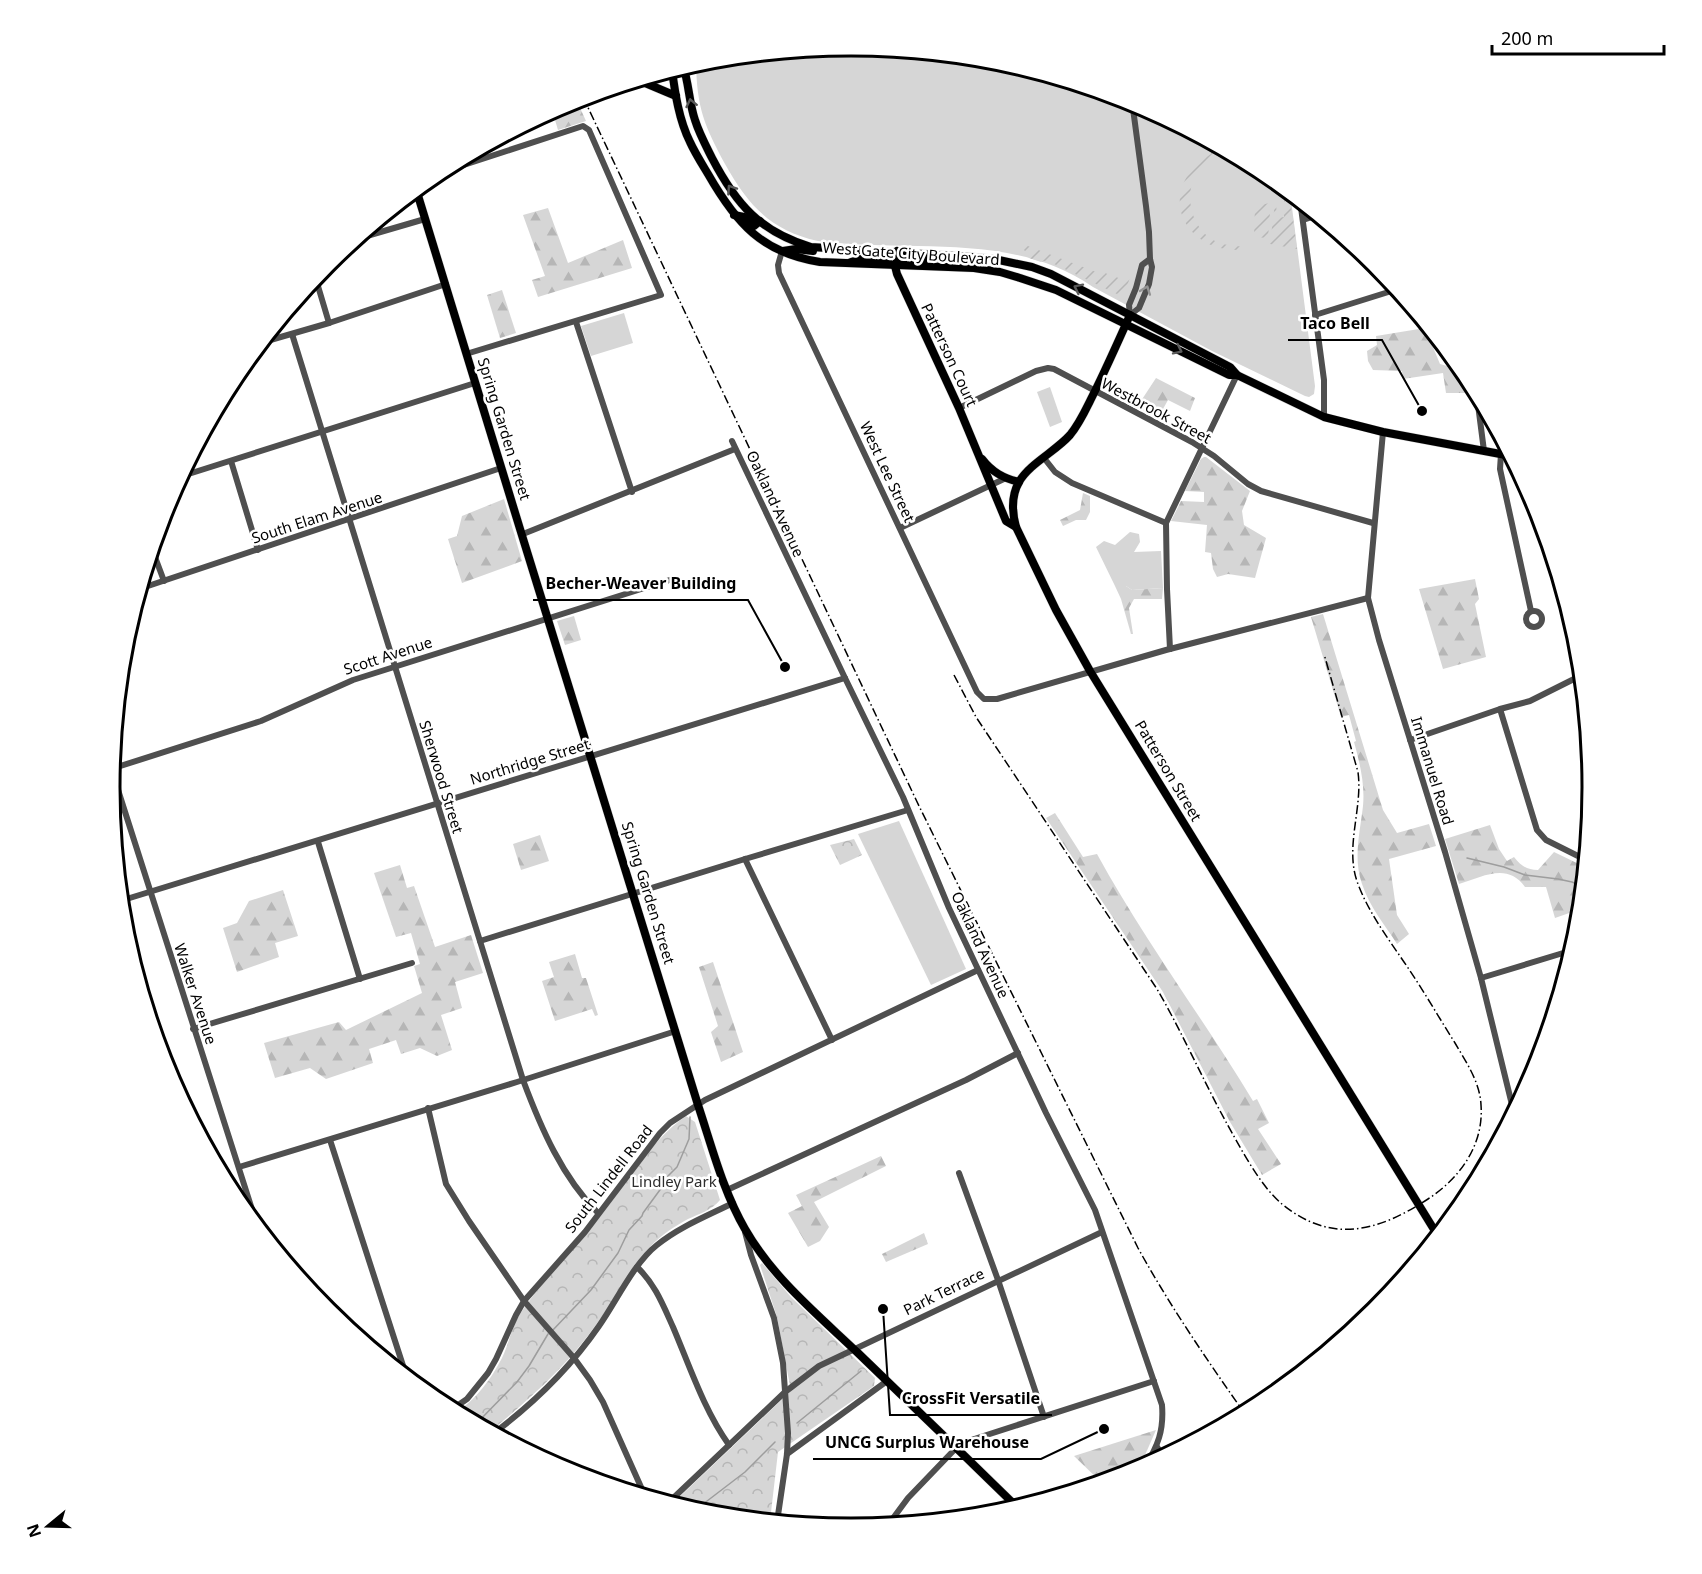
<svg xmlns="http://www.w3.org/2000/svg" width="1702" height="1574" font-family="'Noto Sans',sans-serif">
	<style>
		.grass { fill: #d6d6d6 }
		.forest { fill: url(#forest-firs) }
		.park { fill: url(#park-crowns) }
		.garden { fill: url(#garden-furrows) }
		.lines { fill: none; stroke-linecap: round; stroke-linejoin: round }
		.stream { stroke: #9d9d9d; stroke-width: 1.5 }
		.major-casing { stroke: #dbdbdb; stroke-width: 9 }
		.minor { stroke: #4f4f4f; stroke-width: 6 }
		.major { stroke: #000; stroke-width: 8 }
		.rail { stroke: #000; stroke-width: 1.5; stroke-dasharray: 9 3 1.5 3; stroke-linecap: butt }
		.oneway { stroke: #595959 }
		.oneway2 { stroke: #959595 }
		.labels { text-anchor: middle; stroke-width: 5; stroke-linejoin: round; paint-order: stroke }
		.street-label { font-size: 15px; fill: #000; stroke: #fff }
		.park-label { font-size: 15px; fill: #2d2d2d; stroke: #fff }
		.rim { fill: none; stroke: #000; stroke-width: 3 }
		.leader { fill: none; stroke: #000; stroke-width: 2 }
		.callout-dot { fill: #000; stroke: #fff; stroke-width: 2 }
		.callout-label { font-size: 16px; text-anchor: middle; font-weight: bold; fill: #000; stroke: #fff; stroke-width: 5; stroke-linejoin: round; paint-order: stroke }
	</style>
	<defs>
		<pattern id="forest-firs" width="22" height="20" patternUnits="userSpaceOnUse" patternTransform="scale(1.5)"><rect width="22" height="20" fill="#d6d6d6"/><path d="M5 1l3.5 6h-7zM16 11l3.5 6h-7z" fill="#b6b6b6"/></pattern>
		<pattern id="park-crowns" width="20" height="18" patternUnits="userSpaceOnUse" patternTransform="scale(1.5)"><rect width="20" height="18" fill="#d6d6d6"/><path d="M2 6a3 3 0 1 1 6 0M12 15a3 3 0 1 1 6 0" fill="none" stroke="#b6b6b6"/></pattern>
		<pattern id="garden-furrows" width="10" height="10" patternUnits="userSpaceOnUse" patternTransform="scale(1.5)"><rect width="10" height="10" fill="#d6d6d6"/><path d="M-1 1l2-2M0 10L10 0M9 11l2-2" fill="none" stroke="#b6b6b6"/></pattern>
	</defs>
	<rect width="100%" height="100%" fill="#fff"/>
	<g class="grass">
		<path d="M851,45L996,59L1135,102L1264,170L1290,192L1315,386L1314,394L1309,397L1305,396L1212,351L1093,287C1012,231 910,253 818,241C770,230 748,205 725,164C704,125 697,108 696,63L707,59Z"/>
		<polygon points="624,313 633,343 591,356 581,326"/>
		<polygon points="1050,387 1062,422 1050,427 1037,392"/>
		<polygon points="1130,532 1139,534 1140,542 1134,552 1161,551 1163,588 1132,590 1126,586 1115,586 1096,547 1104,541 1115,545"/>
		<polygon points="899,821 966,969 931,985 858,834"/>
	</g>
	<g class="forest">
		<polygon points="576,99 586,121 558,130 552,110 567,101"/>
		<polygon points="548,208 568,263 623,240 632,268 538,297 532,280 545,276 523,215"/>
		<polygon points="502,290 516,333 500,338 487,295"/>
		<polygon points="1425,328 1440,364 1447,366 1460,365 1469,377 1472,393 1446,393 1443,373 1403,379 1402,371 1373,370 1368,361 1367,351 1377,345 1376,336"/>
		<polygon points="1156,378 1195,398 1190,411 1168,400 1158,418 1137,407"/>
		<polygon points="1204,457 1206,457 1250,491 1242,511 1244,525 1266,538 1255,578 1228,574 1217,577 1213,569 1211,553 1205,552 1207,525 1171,521 1181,501 1204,502 1204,492 1185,491 1201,459"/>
		<polygon points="1083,493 1090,496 1090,512 1086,520 1076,520 1063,526 1060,520 1080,510"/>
		<polygon points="504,499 522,561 462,583 448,539 457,536 462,516"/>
		<polygon points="1475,579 1479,599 1475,604 1486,657 1443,669 1419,589"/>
		<polygon points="1115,586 1126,586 1132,590 1163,588 1162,599 1134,599 1129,608 1133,634 1131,634 1121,599"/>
		<path d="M1323,614L1383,810L1397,833L1429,824L1436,846L1389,859L1397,915L1409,934L1397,944C1385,925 1369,906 1362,884C1353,859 1360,832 1363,806C1365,784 1360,764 1354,742L1356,741L1349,715L1341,717L1311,617Z"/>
		<polygon points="574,616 581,640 565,645 557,621"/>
		<path d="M1055,813L1083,857L1097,854C1144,940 1203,1018 1253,1101L1257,1099L1269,1123L1258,1129L1281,1164L1262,1175L1230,1122L1163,992L1046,818Z"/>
		<path d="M1490,825L1499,849L1507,861L1514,857C1521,866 1527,870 1538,870L1554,852L1585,867L1579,925L1575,911L1555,918L1546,887H1525C1507,862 1483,877 1459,884L1445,839Z"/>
		<polygon points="540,835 549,861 521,870 513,844"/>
		<polygon points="400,865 407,888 414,886 435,947 471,935 483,973 455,982 462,1008 441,1015 452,1050 437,1056 420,1048 401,1054 396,1040 369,1049 373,1063 326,1079 310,1068 275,1078 264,1043 339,1022 346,1030 422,993 414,966 420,964 411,933 396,937 374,873"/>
		<polygon points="283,890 298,936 275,943 279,957 237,972 223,928 237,923 249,901"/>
		<polygon points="575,954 582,978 586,978 598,1015 595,1016 592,1009 555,1021 542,981 554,977 549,962"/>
		<polygon points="713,962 743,1052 721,1062 711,1032 718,1026 699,967"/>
		<polygon points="881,1156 886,1166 814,1202 829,1227 820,1241 808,1247 788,1213 802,1206 796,1195"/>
		<polygon points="924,1233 928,1244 886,1262 882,1254"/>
		<polygon points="1156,1430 1138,1471 1135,1473 1102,1483 1074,1456"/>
	</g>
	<g class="park">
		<polygon points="854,839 862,855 840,865 830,845"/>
		<path d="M686,1116L695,1122L720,1200C712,1210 699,1214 688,1219C675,1226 661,1235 651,1246C630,1269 616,1297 598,1322C569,1364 531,1398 492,1430L490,1431L455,1413C476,1400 491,1379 502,1358C509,1343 512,1325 522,1311C542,1281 569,1255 592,1227C622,1191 647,1143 686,1116Z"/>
		<polygon points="762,1263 791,1297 875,1378 874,1386 778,1452 770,1521 706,1515 672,1504 791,1391 777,1317 760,1265"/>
	</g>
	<g class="garden">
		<path d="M1222,148L1228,151C1215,156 1202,163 1195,176C1184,198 1192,229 1215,241C1225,246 1236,246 1247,247L1249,248L1248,250C1236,250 1223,250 1211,245C1167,224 1172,176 1211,154V151Z"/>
		<polygon points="1289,193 1292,213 1288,214 1289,218 1293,218 1297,249 1270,244 1275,203 1276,203 1277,218 1284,217 1284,198 1285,195"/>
		<polygon points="1270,203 1269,210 1261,214 1270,212 1268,238 1254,237 1255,206"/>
		<path d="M1020,243L1104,275L1105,273L1124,280L1126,277H1130C1128,284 1125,293 1117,294L1050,262L1044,261L1041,262L1029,258Z"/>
	</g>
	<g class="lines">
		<g class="stream">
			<polyline points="1467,858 1504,867 1525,875 1558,879 1572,882 1583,887"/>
			<polyline points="552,1331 591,1290 618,1253 629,1230 642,1216 643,1213 665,1183 668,1176 677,1167 689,1139 690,1117"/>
			<polyline points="797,1423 861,1371"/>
			<polyline points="476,1424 517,1382 529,1366 548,1334"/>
			<polyline points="694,1511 745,1472 775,1442"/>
		</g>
		<defs>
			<g id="major">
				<path d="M683,66C689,83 689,103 695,120C699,133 706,146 712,158C736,204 760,232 811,247L971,257L994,259L1032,267L1051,274L1230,367L1237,375"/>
				<path d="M672,70C675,93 679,120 690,142C695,153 702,164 708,174C736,223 762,253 820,262L974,268L1000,272L1020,278L1056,290L1229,375H1237L1324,417L1383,432L1511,456"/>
				<polyline points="638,80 676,96"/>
				<path d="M416,189C508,495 605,799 698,1105C712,1147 723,1191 745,1229C773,1278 817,1314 858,1353C911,1404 965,1456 1018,1508"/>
				<polyline points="734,215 744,217 754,226 760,221"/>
				<polyline points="783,251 796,249 813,251"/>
				<polyline points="851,262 861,259 888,259 897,251"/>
				<polyline points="895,266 897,274 959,408 1006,521 1016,527"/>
				<polyline points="895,266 897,261 900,259 931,259 943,257"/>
				<path d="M1130,315C1118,342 1106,369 1093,395C1086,409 1080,423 1070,435C1056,451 1029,464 1019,482C1011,496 1012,512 1016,527L1056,610L1090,671L1438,1236"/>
				<path d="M982,459C992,472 1003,478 1019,482"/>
				<polyline points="1219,1428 1345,1337"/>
			</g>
		</defs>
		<use href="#major" class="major-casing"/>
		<g class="minor">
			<polyline points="433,175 583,126 589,130 661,295 466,354"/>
			<polyline points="1300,200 1324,380 1324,417"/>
			<polyline points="1303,220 1318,215"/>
			<polyline points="353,240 425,219"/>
			<polyline points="782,251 778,265 779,273 977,692 984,699 997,699 1166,650 1368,598"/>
			<polyline points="315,276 329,323"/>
			<polyline points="1130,315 1139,308 1149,284 1152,267 1150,259 1149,232 1146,206 1132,101"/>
			<polyline points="1130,315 1129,305 1136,288 1142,265 1150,259"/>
			<polyline points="1315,315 1398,289"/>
			<polyline points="576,322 632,492"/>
			<path d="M292,334L523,1080C541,1128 562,1177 598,1213"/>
			<polyline points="260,343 329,323 446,284"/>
			<polyline points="1476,389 1484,451"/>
			<polyline points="959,408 1036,371 1048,368 1054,369 1192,442 1214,456 1248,484 1261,491 1373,523"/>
			<polyline points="1383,432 1368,598 1379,640 1445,852 1481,978 1514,1113"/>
			<path d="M732,441L845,678L903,797L949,908L1046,1113L1095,1210L1162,1405C1164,1431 1158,1445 1145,1467"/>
			<polyline points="1501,454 1500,469 1531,611"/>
			<polyline points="1044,458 1055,472 1072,483 1166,523"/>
			<polyline points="231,461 258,550"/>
			<polyline points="179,477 475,383"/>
			<polyline points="900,528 1006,478"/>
			<polyline points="523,534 735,449"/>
			<polyline points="152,549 164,581"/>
			<polyline points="139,589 501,468"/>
			<circle cx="1534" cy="619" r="8"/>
			<polyline points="1170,649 1167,589 1166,523 1237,375"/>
			<polyline points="1500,709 1537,830 1546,840 1586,860"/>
			<polyline points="1410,740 1500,709 1530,701 1582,675"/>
			<polyline points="111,768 258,1228"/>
			<polyline points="111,769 261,721 353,680 676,578"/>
			<polyline points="318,842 360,979"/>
			<polyline points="745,859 832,1040"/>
			<polyline points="120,901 845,678"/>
			<polyline points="480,941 745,859 908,810"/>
			<polyline points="1481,978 1573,950"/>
			<polyline points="193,1029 412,963"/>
			<polyline points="428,1108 446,1184 469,1221 524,1301 574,1358 590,1380 603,1402 645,1496"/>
			<polyline points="330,1140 407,1378"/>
			<polyline points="239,1167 517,1082 676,1031"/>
			<polyline points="959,1173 998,1280 1044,1417"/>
			<polyline points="727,1190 966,1080 1018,1053"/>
			<polyline points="745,1232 751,1255 774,1318 783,1363 788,1433 787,1454 777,1522"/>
			<path d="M637,1267C655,1284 663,1305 673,1327C690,1367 704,1410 729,1445"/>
			<polyline points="451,1410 467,1399 488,1373 496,1359 516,1315 524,1301 585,1232 660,1133 670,1123 705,1100 978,970"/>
			<path d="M494,1433C534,1403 570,1368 599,1326C616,1302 634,1263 657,1245C679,1227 707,1216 733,1203"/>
			<polyline points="1157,1447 1164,1457"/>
			<polyline points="787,1454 887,1381"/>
			<polyline points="668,1503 785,1392 819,1366 1102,1232"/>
			<polyline points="888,1525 908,1498 957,1447 968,1441 1154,1381"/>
		</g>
		<use href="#major" class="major"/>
		<g class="rail">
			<path d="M583,97L919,806L1138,1248C1170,1306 1207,1360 1245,1414"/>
			<path d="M954,675L976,717L1157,989C1182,1032 1202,1078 1226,1122C1240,1147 1260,1186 1282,1204C1332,1245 1379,1231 1428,1199C1460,1178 1484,1145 1481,1105C1480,1082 1466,1062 1455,1043C1438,1016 1422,988 1404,962C1387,937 1369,913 1358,884C1344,848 1363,809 1358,772L1324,654"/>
		</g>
	</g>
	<defs><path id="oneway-chevron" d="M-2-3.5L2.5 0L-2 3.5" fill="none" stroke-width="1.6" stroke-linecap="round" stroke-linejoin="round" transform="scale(1.5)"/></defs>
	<g class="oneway">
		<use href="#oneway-chevron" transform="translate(691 103) rotate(-102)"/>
		<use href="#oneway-chevron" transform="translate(731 189) rotate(-124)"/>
		<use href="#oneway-chevron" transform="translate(1078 288) rotate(-154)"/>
		<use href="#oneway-chevron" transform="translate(1178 350) rotate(26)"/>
	</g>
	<use class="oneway2" href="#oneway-chevron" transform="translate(1146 290) rotate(-70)"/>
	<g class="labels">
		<g class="street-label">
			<text transform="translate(911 254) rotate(4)" y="5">West Gate City Boulevard</text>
			<text transform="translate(949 355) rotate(65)" y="5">Patterson Court</text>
			<text transform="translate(1156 411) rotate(28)" y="5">Westbrook Street</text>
			<text transform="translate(504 429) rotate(73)" y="5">Spring Garden Street</text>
			<text transform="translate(887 472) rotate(65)" y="5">West Lee Street</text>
			<text transform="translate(775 504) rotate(65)" y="5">Oakland Avenue</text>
			<text transform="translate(317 518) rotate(-18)" y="5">South Elam Avenue</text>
			<text transform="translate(388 656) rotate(-18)" y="5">Scott Avenue</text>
			<text transform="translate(530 762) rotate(-17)" y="5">Northridge Street</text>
			<text transform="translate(1168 771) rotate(59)" y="5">Patterson Street</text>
			<text transform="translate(1432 771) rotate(73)" y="5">Immanuel Road</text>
			<text transform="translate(441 777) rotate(73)" y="5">Sherwood Street</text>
			<text transform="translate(648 893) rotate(73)" y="5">Spring Garden Street</text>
			<text transform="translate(980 945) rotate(65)" y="5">Oakland Avenue</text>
			<text transform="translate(195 994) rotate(72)" y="5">Walker Avenue</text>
			<text transform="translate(609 1179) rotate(-52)" y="5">South Lindell Road</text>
			<text transform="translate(944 1292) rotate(-26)" y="5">Park Terrace</text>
		</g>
		<g class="park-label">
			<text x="674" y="1187">Lindley Park</text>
		</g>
	</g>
	<path d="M0 0H1702V1574H0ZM120 787a731 731 0 1 1 1462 0a731 731 0 1 1-1462 0Z" fill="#fff" fill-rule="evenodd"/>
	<path class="rim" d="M120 787a731 731 0 1 1 1462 0a731 731 0 1 1-1462 0Z"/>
	<path class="leader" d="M1422 411L1382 340H1288M785 667L748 600H533M883 1309L890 1415H1052M1104 1429L1041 1459H813"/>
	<g class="callout-dot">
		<circle cx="1422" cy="411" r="6"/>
		<circle cx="785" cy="667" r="6"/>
		<circle cx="883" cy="1309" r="6"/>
		<circle cx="1104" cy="1429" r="6"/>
	</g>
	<g class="callout-label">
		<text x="1335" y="329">Taco Bell</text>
		<text x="641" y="589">Becher-Weaver Building</text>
		<text x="971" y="1404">CrossFit Versatile</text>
		<text x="927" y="1448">UNCG Surplus Warehouse</text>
	</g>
	<g transform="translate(48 1526) rotate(251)" stroke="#ffffff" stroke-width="4.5" paint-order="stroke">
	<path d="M0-4.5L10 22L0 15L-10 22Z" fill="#000000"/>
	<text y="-9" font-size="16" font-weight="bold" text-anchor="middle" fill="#000000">N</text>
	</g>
	<path d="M1492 45v9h172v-9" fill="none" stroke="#000000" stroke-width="3"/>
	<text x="1501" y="45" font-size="18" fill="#000000" stroke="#ffffff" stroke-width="4.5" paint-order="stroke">200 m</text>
</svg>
